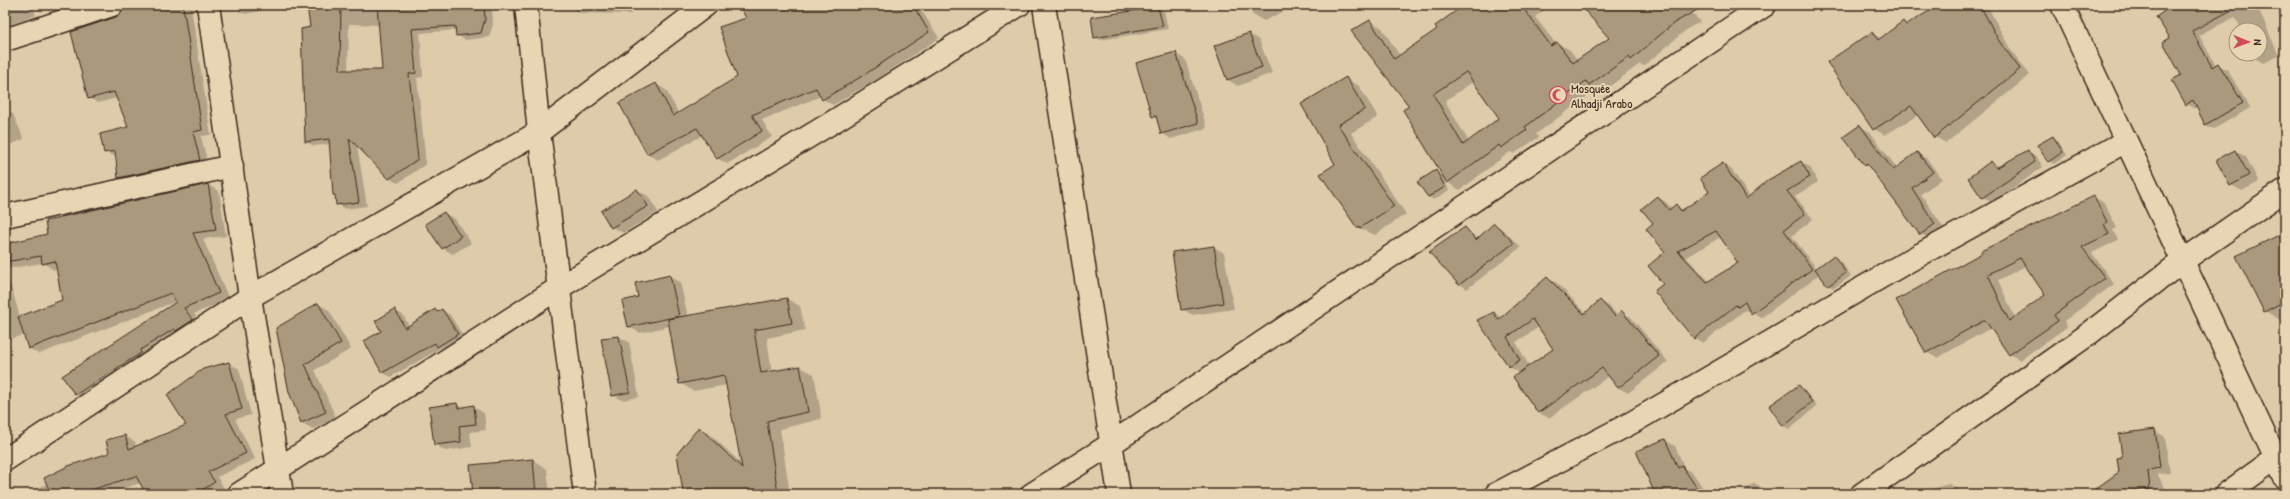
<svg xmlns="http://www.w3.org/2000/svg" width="2290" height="499" font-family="'Patrick Hand',sans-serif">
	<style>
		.shadow { fill: #0003; fill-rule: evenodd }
		.building { fill: #ab997e; stroke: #3b2a1e; fill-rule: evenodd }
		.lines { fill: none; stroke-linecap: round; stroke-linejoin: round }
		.minor-casing { stroke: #3b2a1e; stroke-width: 25 }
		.minor { stroke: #e8d5b3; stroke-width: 22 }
		.labels { text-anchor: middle; stroke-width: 4; stroke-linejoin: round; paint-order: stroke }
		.poi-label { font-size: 13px; fill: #3b2a1e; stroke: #e8d5b3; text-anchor: start }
	</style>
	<rect width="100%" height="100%" fill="#decbaa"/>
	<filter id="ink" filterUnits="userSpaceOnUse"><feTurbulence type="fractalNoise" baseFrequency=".025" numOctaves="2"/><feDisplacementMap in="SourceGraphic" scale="8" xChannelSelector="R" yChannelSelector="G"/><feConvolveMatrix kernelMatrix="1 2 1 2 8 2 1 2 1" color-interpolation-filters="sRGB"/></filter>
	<g filter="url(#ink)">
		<g class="shadow">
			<polygon points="5,5 31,5 36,15 5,27"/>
			<polygon points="34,5 48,5 39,8"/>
			<polygon points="164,5 191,7 211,135 201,136 208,165 127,183 118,178 116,157 105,152 129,128 117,98 98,103 89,98"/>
			<polygon points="238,5 260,5 261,11 245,14 239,11"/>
			<path d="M308,5H443L444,9L484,6L492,10L493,24L489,37L465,40L457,35L456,30L420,33L423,77L417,78L426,164L398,183L390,179L357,145L367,206L345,209L337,204L336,196L334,195L331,144L314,146L306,142L311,28ZM349,24L380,25L383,71H348Z"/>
			<polygon points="568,5 655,5 655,8 632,8 631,14 579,13"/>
			<polygon points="743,5 923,5 920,8 939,38 874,81 833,105 823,99 821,96 762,120 772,137 727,164 717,158 703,135 658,160 648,154 621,103 656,84 666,90 679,114 738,77 747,19"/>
			<polygon points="1248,5 1297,5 1264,21 1253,15"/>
			<path d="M1466,5H1551L1535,17L1556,44L1557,43L1570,50L1578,61L1610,38L1579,5H1686L1700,22L1687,29L1644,66L1640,64L1602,92L1597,89L1536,134L1539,137L1514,154L1510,152L1460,190L1445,181L1449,190L1434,200L1428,197L1436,171L1443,176L1370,21L1382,28L1400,56L1438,29ZM1474,81L1500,118L1469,142L1445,101Z"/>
			<polygon points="1940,5 1987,5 2010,49 2030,75 1946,143 1935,137 1918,115 1885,135 1874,129 1872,33 1882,39 1903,22 1907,25"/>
			<polygon points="2175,5 2265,5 2266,7 2259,10 2279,56 2263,63 2255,58 2253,54 2260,54 2260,30 2242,30 2235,17 2199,35 2216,66 2218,65 2227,69 2250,108 2214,129 2205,125 2198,107 2195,109 2187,104 2182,75 2172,39"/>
			<polygon points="1158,8 1164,11 1168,29 1100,40 1095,37 1092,18"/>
			<polygon points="1249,34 1259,40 1272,73 1238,86 1228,80"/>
			<polygon points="1175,54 1185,59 1207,128 1171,139 1162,133 1158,119 1153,117"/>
			<polygon points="1346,79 1359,86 1378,117 1351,133 1406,214 1375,235 1357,227 1336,164 1302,104"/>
			<polygon points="5,109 13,114 24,139 5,147"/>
			<polygon points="1860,126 1870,132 1897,168 1917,153 1927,159 1942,179 1921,194 1945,230 1931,240 1921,234 1872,169 1865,165"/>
			<polygon points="2053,137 2058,141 2067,155 2054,164 2048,161"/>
			<polygon points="2235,151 2246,157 2259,182 2242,191 2231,185"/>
			<polygon points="2028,152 2037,157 2043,167 1992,203 1983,197 1969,178 1992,162 2000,167"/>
			<path d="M1801,162L1810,167L1818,182L1795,196L1813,219L1792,236L1817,269L1836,260L1842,263L1851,276L1834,288L1828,285L1820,274L1761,318L1750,310L1748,312L1745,310L1703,343L1694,338L1664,284L1667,252L1655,223L1657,197L1666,202L1672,209L1676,206L1684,210L1710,192L1723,164L1732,170L1750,197ZM1721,237L1739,263L1709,281L1686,257Z"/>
			<path d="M208,185L219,191L226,236L203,239L229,299L194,314L203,326L86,400L75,394L180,300L39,354L28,348L24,335L5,340V245L48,235ZM43,263L54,270L58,269L63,301L20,317L6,269Z"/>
			<polygon points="637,190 648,196 658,212 623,233 612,227"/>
			<path d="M2094,197L2104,203L2117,228L2113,230L2118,240L2092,253L2114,284L2064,321L2067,327L2020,360L2010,354L1991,328L1937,358L1926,352L1897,301ZM2026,266L2047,296L2015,318L1998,280Z"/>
			<polygon points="444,213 455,219 471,243 453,254 442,248"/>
			<polygon points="1495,224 1502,229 1521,247 1467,289 1460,284 1465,228 1478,239"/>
			<polygon points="2278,237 2285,240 2285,317 2280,320 2265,311"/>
			<polygon points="1214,247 1224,253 1234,309 1193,315 1182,309"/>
			<polygon points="669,276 680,282 688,317 787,299 800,306 805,330 767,338 772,372 800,367 814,374 820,407 821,419 780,429 790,494 688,494 684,492 678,452 699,428 712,436 742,464 727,385 693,391 680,383 670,326 640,333 629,327 624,302 639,298"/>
			<path d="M1547,278L1557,283L1586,313L1600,301L1609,306L1617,315L1621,312L1631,317L1668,362L1628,393L1619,388L1609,376L1549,418L1539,413L1514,377L1520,373L1509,367L1494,313L1502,318ZM1539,327L1554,349L1529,366L1516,342Z"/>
			<polygon points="318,304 329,310 351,349 315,370 336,418 313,429 302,423 290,392"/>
			<polygon points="442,310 450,315 465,339 446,351 441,348 391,377 383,373 383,331 395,311 403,315 410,327 435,311 439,312"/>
			<polygon points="619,337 629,342 639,397 622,400 613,395"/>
			<polygon points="229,363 239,369 251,415 235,419 255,459 217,477 224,488 215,494 147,494 141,483 104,494 26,494 110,453 125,436 135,442 136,447 187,426 203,370"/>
			<polygon points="1799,387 1804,390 1817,406 1789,429 1784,426 1770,406"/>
			<polygon points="457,404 463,408 474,407 484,413 486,430 470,432 472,447 445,451 435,444"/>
			<polygon points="2154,430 2165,437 2170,473 2157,474 2169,494 2089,494 2120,473 2123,458"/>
			<polygon points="1665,440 1675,446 1685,469 1693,473 1707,494 1657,494"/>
			<polygon points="533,460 547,469 550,494 474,494"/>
			<polygon points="1754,483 1763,488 1767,494 1741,494"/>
			<polygon points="1949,484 1960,490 1961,494 1913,494"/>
			<polygon points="1610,490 1616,494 1604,494"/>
		</g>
		<g class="building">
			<polygon points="166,5 183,5 202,130 193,132 200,160 118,178 115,151 104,153 100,134 128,127 114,92 88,99 71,32 116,17 123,10"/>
			<polygon points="307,5 341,5 340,70 382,70 377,5 437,5 437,9 484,5 485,19 481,33 456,36 455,26 412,29 416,73 409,74 418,159 389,179 349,138 359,202 336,205 335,195 333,195 329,139 305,142 301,29 310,27"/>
			<polygon points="739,5 913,5 929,32 864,75 822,100 816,88 752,115 762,131 717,159 697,128 647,154 619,103 656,83 673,116 737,77 719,27 746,18"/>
			<path d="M1464,5H1521L1551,46L1557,42L1573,63L1609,38L1580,5H1706L1674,23L1631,60L1629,57L1589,85L1586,81L1525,127L1527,130L1501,148L1499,145L1447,183L1403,110L1409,106L1351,31L1370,20L1394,59L1437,29L1435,26ZM1466,72L1499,118L1463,145L1433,94Z"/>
			<polygon points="1939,5 1980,5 1999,41 2020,69 1934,138 1911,106 1873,130 1827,62 1872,32 1878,40 1903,21 1906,25"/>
			<polygon points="2173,5 2241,5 2192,31 2212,67 2218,63 2243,103 2205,125 2193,100 2186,105 2172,80 2181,75 2163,42 2170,38 2156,17"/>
			<polygon points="1158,7 1163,26 1094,38 1091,17"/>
			<polygon points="1249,33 1262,67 1227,80 1214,46"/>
			<polygon points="1176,52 1198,123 1161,134 1156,116 1152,117 1136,63"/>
			<polygon points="1346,77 1365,109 1338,125 1394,206 1360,228 1359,226 1357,228 1320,174 1335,164 1301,104"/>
			<polygon points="1860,125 1893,170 1917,152 1933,172 1912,188 1935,224 1920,235 1867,164 1865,166 1843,137"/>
			<polygon points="2053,136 2063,152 2048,162 2037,145"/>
			<polygon points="2028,150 2035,162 1982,198 1968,178 1991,161 1996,168"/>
			<polygon points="2235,150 2249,175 2230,186 2216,160"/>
			<path d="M1801,161L1810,177L1787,191L1805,214L1784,230L1812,269L1751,314L1745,302L1738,307L1736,305L1694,339L1654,291L1663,284L1648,266L1665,252L1646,229L1653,223L1641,209L1657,196L1669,210L1676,204L1681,211L1709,192L1700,178L1723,163L1746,199L1768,180ZM1716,231L1738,263L1707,282L1678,251Z"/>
			<polygon points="1436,170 1445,187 1428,197 1417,182"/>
			<polygon points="208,184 216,230 193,233 219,293 184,308 193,320 176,331 174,329 140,350 141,353 75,395 62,376 176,302 171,293 28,349 18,317 62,300 55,261 42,264 41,256 5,262 5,244 47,234 45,221 61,218 61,217"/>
			<polygon points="637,189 648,206 611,228 601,211"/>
			<path d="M2094,196L2107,222L2104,224L2109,234L2082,247L2105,278L2054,315L2058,321L2009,355L1985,320L1926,353L1896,300L1982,253L1981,251ZM2020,258L2045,295L2009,321L1988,274Z"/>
			<polygon points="444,212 461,236 442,249 425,224"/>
			<polygon points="1494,223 1514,243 1459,285 1429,252 1465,227 1476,240"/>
			<polygon points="2279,235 2285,249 2285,301 2264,312 2236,256"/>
			<polygon points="1214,246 1223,303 1181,310 1172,252"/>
			<polygon points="1834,255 1846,273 1828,286 1815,269"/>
			<polygon points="670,275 679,316 628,327 622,301 638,297 635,283"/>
			<polygon points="1547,277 1584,314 1600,300 1615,316 1621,310 1659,356 1618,388 1602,368 1538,413 1513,377 1553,349 1533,319 1507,337 1520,360 1509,367 1477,320 1494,312 1498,320"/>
			<polygon points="787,298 792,323 754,330 761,373 800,366 806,399 808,412 767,421 778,494 708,494 707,489 683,492 677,454 699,427 742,468 724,375 679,384 668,319"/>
			<polygon points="318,303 341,343 305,364 326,412 301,423 289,392 276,328"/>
			<polygon points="395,309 405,328 435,309 437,312 442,309 458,334 437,347 435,343 382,373 364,341 381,331 375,321"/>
			<polygon points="619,336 630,392 612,396 601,338"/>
			<polygon points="229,362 242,409 226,414 246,453 208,472 215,482 196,494 146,494 136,476 78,494 51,494 44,478 68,466 109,453 106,440 125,435 129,449 186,425 167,395 203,369"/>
			<polygon points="1799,385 1812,402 1783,426 1769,406"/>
			<polygon points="457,403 458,408 474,405 476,424 459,426 461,442 434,445 429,407"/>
			<polygon points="2155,429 2160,467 2148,471 2150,489 2131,491 2132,494 2088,494 2119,472 2117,458 2122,457 2119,434"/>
			<polygon points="1665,439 1678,468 1682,466 1701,494 1655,494 1636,451"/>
			<polygon points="533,459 536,494 473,494 470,465"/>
		</g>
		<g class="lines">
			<defs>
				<g id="minor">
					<polyline points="208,5 250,297 282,494"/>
					<polyline points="526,5 539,132 585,494"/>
					<polyline points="1044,5 1119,494"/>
					<polyline points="2062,5 2285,478"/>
					<polyline points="5,40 112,5"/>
					<polyline points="5,216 232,166"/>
					<polyline points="5,460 250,297 539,132 706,5"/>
					<polyline points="239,494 560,287 836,120 1019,5"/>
					<polyline points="1032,494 1111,444 1765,5"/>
					<polyline points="1496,494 1633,422 1905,263 2126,141"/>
					<polyline points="1862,494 2086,336 2184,260 2285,190"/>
					<polyline points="2226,494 2276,458"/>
				</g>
			</defs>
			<use href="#minor" class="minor-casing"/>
			<use href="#minor" class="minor"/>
		</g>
	</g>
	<defs>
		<symbol id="mosque-ring" viewBox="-11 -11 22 22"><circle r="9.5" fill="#e8d5b3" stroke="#d1495b" stroke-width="1.5"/><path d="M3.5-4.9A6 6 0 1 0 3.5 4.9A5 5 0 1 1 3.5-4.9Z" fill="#d1495b"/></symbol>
	</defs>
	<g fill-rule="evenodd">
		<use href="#mosque-ring" x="1548" y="85" width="20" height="20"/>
	</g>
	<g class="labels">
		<g class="poi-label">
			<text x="1571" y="93">Mosquée<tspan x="1571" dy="15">Alhadji Arabo</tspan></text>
		</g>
	</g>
	<rect width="2290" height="499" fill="none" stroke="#e8d5b3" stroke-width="20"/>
	<rect x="10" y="10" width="2270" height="479" fill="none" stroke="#3b2a1e" stroke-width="1.5" filter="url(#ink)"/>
	<g transform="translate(2248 42) rotate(91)"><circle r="19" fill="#e8d5b3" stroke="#a39177"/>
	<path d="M0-3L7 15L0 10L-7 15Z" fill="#d1495b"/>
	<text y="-6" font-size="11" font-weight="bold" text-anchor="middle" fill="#3b2a1e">N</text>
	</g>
</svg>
